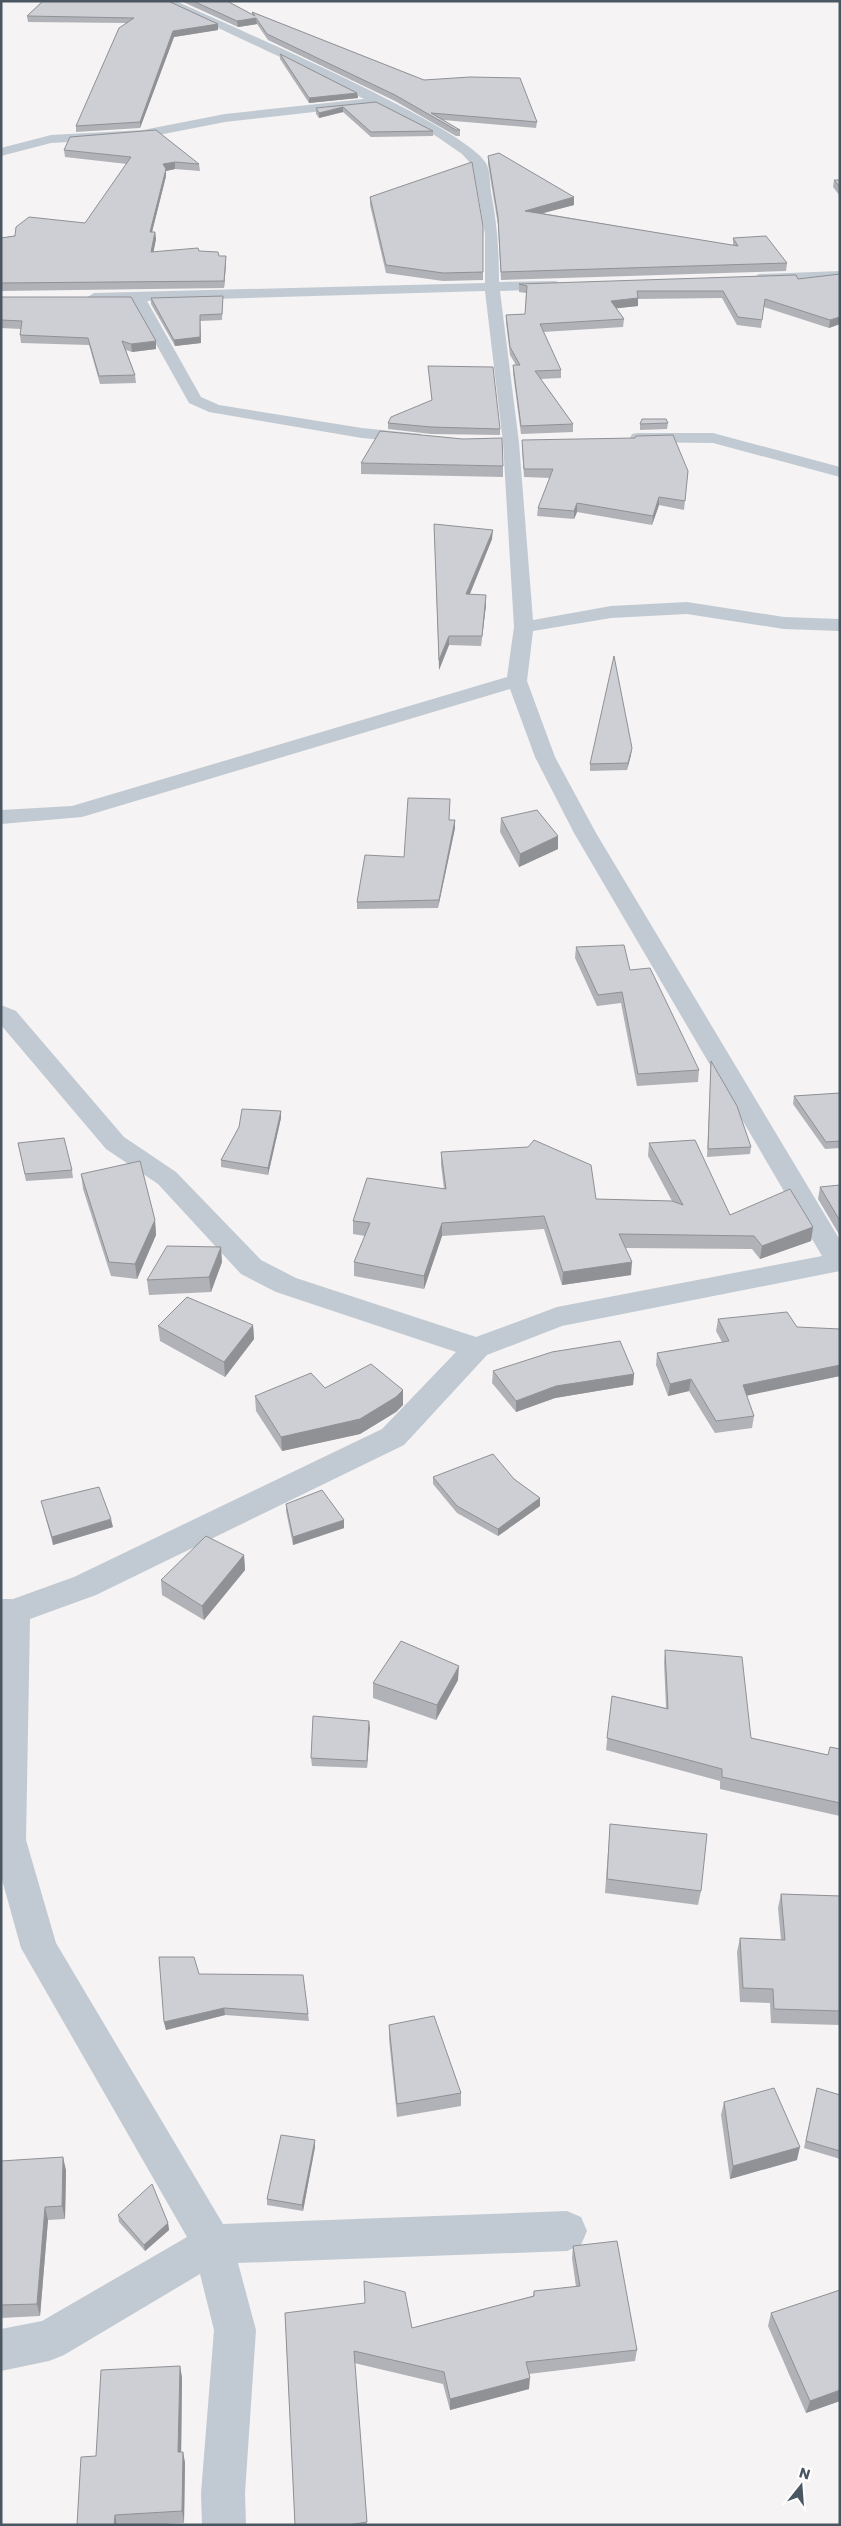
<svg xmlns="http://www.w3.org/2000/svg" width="841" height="2526" font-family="Poppins,sans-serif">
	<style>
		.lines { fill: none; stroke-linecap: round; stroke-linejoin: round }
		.street { fill: #c1cad2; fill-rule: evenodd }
		.wall { fill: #b0b2b7 }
		.shaded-wall { fill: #909195 }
		.building { fill: #cdcfd5; stroke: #909195 }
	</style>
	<rect width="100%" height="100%" fill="#f5f3f3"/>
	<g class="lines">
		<g class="street">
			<path d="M161,1H176C223,23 473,129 487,165C490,173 490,183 491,192C497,223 499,250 499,282L556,281L563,285L556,289L500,291L519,443L533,620L611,606L687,602L784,617L840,619V631L784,629L687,614L611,618L533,631L527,681L555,757L596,833L840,1240V1271L562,1326L487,1355L404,1445L96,1595L30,1619L26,1840L56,1943L223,2224L567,2211L581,2217L587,2231L581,2245L567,2251L238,2263L256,2330L245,2493L246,2525H202L201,2493L214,2330L200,2274L64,2355L49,2361L1,2371V2329L42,2321L187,2237L21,1948L1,1876V1599H13L74,1577L382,1429L456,1352L276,1292L241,1274L158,1184L106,1149L1,1025V1005L16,1011L124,1137L176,1172L261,1260L296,1278L476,1337L557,1307L822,1256L574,833L535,757L510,689L82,817L1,824V810L72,806L507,677L514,627L503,443L485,291L147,301L201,397L219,405L362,428L421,434L423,438L421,442L415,443L362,438L209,412L189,403L132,301L94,303L86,298L94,293L485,283V234L473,166L462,154L436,136L376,105L225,122L143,138L51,143L1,156V148L51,135L143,130L225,114L364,99L297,65Z"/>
			<polygon points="840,271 840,279 759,282 752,278 759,274"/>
			<polygon points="638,433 713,433 840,467 840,477 713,443 632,442 630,438 632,434"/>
		</g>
	</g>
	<g class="wall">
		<polygon points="43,1 218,24 218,30 174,37 140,128 76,132 76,126 126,23 28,22 27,16"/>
		<polygon points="181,1 227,1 252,15 252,12 424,80 537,122 536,128 443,120 460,130 460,136 456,136 395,101 268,40 257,24 238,27"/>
		<polygon points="280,54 357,93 358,98 309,103 280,59"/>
		<polygon points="376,102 433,131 433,136 371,137 343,112 319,118 316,114 316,108"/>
		<polygon points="64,150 199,164 200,171 175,169 166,171 166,176 152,232 155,232 156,239 153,252 199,251 219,256 226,256 226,263 224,288 1,291 1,238 85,223 127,164 65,157"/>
		<polygon points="488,156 574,197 574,205 542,213 733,246 733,238 787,263 786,271 501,280 498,225 488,164"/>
		<polygon points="834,180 840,180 840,196 833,187"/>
		<polygon points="370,197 483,226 483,280 443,281 386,273 370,205"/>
		<polygon points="840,274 840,324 829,328 764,307 761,328 737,325 722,298 638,299 638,306 616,308 624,319 623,327 543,332 561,370 561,378 541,379 573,424 573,432 521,434 513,373 513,365 516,365 510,355 506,322 506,315 525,314 526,293 519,292 519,284 798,279"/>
		<polygon points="1,297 156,349 132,352 126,350 135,375 136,383 100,384 89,345 21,343 20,335 21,329 1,328"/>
		<polygon points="151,298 223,301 222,320 200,321 201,343 175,346 151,304"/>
		<polygon points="428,366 500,429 500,435 431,434 388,429 388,423 432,400"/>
		<polygon points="668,423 667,429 640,430 640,424"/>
		<polygon points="522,440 688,471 684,510 659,505 652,525 577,512 574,519 537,516 538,508 550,478 524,477 522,448"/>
		<polygon points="361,463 503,466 503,477 361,474"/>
		<polygon points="434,524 492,539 470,594 486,605 481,646 449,645 439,670"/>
		<polygon points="631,755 627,770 590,771 590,764"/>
		<polygon points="501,818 558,849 519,867 500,832"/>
		<polygon points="449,820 455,820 455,828 438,908 357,909 357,902 404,857"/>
		<polygon points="576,947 630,970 699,1070 698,1082 637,1086 621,1003 597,1006 575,958"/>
		<polygon points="711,1061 751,1147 750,1154 707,1157"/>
		<polygon points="840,1093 840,1148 825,1149 793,1104 794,1096"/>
		<polygon points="281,1111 281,1118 268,1175 221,1167 221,1160 239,1127"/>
		<polygon points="18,1143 72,1170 73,1178 26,1181"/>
		<polygon points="649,1143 730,1215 813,1227 811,1241 760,1259 752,1249 625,1248 631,1275 562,1285 544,1229 442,1236 424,1289 354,1276 354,1262 365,1236 353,1234 353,1221 444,1189 441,1165 441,1152 596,1199 672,1201 648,1156"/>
		<polygon points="81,1174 155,1220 156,1235 137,1279 111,1276 83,1189"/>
		<polygon points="840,1185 840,1236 818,1199 820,1187"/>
		<polygon points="222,1262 211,1292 149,1295 147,1280"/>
		<polygon points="718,1319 797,1327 840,1376 746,1395 754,1416 752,1428 715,1433 689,1391 668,1396 656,1365 657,1353 722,1342 716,1331"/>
		<polygon points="253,1325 254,1339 225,1377 160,1341 158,1326"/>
		<polygon points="493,1371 634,1374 633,1385 555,1398 516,1412 492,1383"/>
		<polygon points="325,1388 403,1405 396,1412 360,1434 282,1451 256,1411 255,1396"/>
		<polygon points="433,1477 514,1479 540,1498 540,1506 498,1536 457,1513 433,1484"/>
		<polygon points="41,1501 113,1527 53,1545 43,1508"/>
		<polygon points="286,1504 344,1528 293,1545 286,1511"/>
		<polygon points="244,1555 245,1570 204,1620 162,1595 161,1580"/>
		<polygon points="665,1650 751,1738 828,1755 840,1749 840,1816 720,1789 720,1781 606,1750 612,1696 666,1708 664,1662"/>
		<polygon points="458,1680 436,1720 373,1698 373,1683"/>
		<polygon points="369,1721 367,1768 312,1766 311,1758"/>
		<polygon points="610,1824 701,1891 698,1905 605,1893"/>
		<polygon points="781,1894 840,1896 840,2025 771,2023 770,2003 740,2002 737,1952 740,1938 781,1940 778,1908"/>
		<polygon points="199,1974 308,2014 309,2021 225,2015 166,2030 164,2022"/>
		<polygon points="389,2025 461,2093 461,2106 397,2117 389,2039"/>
		<polygon points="817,2088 840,2095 840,2159 804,2148"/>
		<polygon points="724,2102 797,2160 730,2179 721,2115"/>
		<polygon points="315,2147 303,2211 267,2205 267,2199"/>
		<polygon points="1,2161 66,2170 65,2219 48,2220 40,2316 1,2318"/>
		<polygon points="118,2215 168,2223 169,2230 145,2251 119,2222"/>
		<polygon points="573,2246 637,2350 635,2361 529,2374 529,2389 450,2410 443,2384 354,2363 367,2525 295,2525 285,2313 412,2328 533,2296 534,2291 576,2287 572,2258"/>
		<polygon points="771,2313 840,2401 806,2413 768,2326"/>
		<polygon points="180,2366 182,2378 181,2452 183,2452 185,2463 184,2523 146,2525 77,2525 96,2456"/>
	</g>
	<g class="shaded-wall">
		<polygon points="256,18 257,24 238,27 237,21"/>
		<polygon points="218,24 218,30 174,37 140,128 140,122 173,31"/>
		<polygon points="357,93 358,98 309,103 309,98"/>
		<polygon points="343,107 343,112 319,118 319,113"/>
		<polygon points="175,162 175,169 166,171 166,176 150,240 150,232 163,164"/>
		<polygon points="574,197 574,205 525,218 525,211"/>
		<polygon points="155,232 156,239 152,260 151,252"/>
		<polygon points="226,256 226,263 224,288 224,281"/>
		<polygon points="638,298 638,306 611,309 611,301"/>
		<polygon points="200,315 201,343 175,346 174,340"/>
		<polygon points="840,317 840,324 829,328 830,320"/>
		<polygon points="156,341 156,349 132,352 131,344"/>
		<polygon points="659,497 659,505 652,525 653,516"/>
		<polygon points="577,503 577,512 574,519 574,511"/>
		<polygon points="493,530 492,539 466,603 466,594"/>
		<polygon points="486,595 486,605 481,646 482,636"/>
		<polygon points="449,636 449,645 439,670 439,660"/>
		<polygon points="632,748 631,755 627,770 628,763"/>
		<polygon points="455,820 455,828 438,908 439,900"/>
		<polygon points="558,836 558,849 519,867 520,854"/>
		<polygon points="281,1111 281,1118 268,1175 268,1168"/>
		<polygon points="155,1220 156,1235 137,1279 135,1264"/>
		<polygon points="442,1223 442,1236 424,1289 424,1276"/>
		<polygon points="813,1227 811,1241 760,1259 762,1246"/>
		<polygon points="221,1247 222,1262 211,1292 209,1277"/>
		<polygon points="632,1262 631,1275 562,1285 563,1272"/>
		<polygon points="253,1325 254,1339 225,1377 224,1362"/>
		<polygon points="840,1365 840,1376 741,1397 743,1385"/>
		<polygon points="634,1374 633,1385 555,1398 516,1412 516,1401 556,1386"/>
		<polygon points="691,1379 689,1391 668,1396 670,1384"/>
		<polygon points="403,1390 403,1405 396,1412 360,1434 282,1451 281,1437"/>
		<polygon points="540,1498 540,1506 498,1536 498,1529"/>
		<polygon points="111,1519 113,1527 53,1545 52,1537"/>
		<polygon points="344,1520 344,1528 293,1545 293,1537"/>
		<polygon points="244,1555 245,1570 204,1620 202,1606"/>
		<polygon points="459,1666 458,1680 436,1720 437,1705"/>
		<polygon points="369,1721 370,1728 367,1768 367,1761"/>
		<polygon points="224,2008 225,2015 166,2030 164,2022"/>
		<polygon points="315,2140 315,2147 303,2211 302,2205"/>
		<polygon points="800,2147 797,2160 730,2179 733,2166"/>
		<polygon points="63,2157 66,2170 65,2219 62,2206"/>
		<polygon points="45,2207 48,2220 40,2316 37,2304"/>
		<polygon points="168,2223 169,2230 145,2251 144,2245"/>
		<polygon points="180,2366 182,2378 181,2463 178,2452"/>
		<polygon points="530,2378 529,2389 450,2410 450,2399"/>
		<polygon points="840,2390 840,2401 806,2413 810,2401"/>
		<polygon points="183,2452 185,2463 184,2523 182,2511"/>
		<polygon points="115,2515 117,2525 114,2525"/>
	</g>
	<g class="building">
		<polygon points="43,1 168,1 218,24 173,31 140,122 76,126 119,28 134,18 27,16"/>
		<polygon points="193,1 227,1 255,16 252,12 424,80 470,77 520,78 537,122 431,113 460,130 456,130 395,95 267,34 256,18 237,21"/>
		<polygon points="280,54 357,93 309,98"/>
		<polygon points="376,102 433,131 371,132 343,107 319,113 316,108"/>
		<polygon points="156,130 199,164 175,162 163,164 166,169 150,232 155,232 151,252 198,248 199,251 218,252 219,256 226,256 224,281 1,283 1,238 15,236 16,227 29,217 85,223 131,157 64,150 70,137"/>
		<polygon points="499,153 574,197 525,211 738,246 733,238 766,236 787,263 501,272 498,217 488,156"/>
		<polygon points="472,162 483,226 483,272 443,273 386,265 370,197"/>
		<polygon points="834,180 840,180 840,187"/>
		<polygon points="840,274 840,317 830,320 765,299 762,320 738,317 723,291 637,291 638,298 611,301 624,319 540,324 561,370 535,371 573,424 521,426 513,365 520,365 510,347 506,315 525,314 527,286 519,284 796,275 798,279"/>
		<polygon points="223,296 222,314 200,315 200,337 174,340 151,298"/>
		<polygon points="1,297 131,297 156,341 131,344 122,341 135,375 99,376 88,338 20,335 22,321 1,320"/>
		<polygon points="428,366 493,367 500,429 431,427 388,423 391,417 432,400"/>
		<polygon points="642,419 666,419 668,423 640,424"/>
		<polygon points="380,431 463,439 502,438 503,466 361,463"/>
		<polygon points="673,435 688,471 685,501 659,497 653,516 577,503 574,511 538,508 553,469 524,469 522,440 635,438 636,436"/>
		<polygon points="434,524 493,530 466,594 486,595 482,636 449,636 439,660"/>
		<polygon points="614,656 632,748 628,763 590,764"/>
		<polygon points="408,798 450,799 449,820 455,820 439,900 357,902 365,855 404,857"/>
		<polygon points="537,810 558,836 520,854 501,818"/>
		<polygon points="624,945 630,970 650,968 699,1070 638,1074 622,992 598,995 576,947"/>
		<polygon points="711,1061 737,1106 751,1147 708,1149"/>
		<polygon points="840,1093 840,1141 826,1142 794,1096"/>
		<polygon points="242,1109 281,1111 268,1168 221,1160 239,1127"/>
		<polygon points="64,1138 72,1170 25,1174 18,1143"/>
		<polygon points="534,1140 591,1165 596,1199 672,1201 683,1205 649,1143 695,1140 730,1215 790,1189 813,1227 762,1246 754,1236 619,1234 632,1262 563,1272 544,1216 442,1223 424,1276 354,1262 370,1223 353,1221 367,1178 446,1189 441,1152 528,1147"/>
		<polygon points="140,1161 155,1220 135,1264 109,1262 81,1174"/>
		<polygon points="840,1185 840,1221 820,1187"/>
		<polygon points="167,1246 221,1247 209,1277 147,1280"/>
		<polygon points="187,1297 253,1325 224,1362 158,1326"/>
		<polygon points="787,1312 797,1327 840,1329 840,1365 743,1385 754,1416 716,1421 691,1379 670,1384 657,1353 729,1341 718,1319"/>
		<polygon points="620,1341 634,1374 556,1386 516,1401 493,1371 552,1352"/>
		<polygon points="371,1364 403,1390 396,1397 360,1419 281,1437 255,1396 311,1373 325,1388"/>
		<polygon points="493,1454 514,1479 540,1498 498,1529 457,1506 433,1477"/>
		<polygon points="99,1487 111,1519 52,1537 41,1501"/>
		<polygon points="322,1490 344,1520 293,1537 286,1504"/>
		<polygon points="206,1536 244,1555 202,1606 161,1580"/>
		<polygon points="401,1641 459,1666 437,1705 373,1683"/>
		<polygon points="665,1650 742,1657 751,1738 828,1755 830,1747 840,1749 840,1803 722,1777 722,1769 607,1738 612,1696 668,1709"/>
		<polygon points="313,1716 369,1721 367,1761 311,1758"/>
		<polygon points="610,1824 707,1834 701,1891 607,1879"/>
		<polygon points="781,1894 840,1896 840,2011 774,2009 773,1989 743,1988 740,1938 785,1940"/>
		<polygon points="159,1957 194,1957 199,1974 303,1975 308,2014 224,2008 164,2022"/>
		<polygon points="434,2016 461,2093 397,2104 389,2025"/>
		<polygon points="774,2088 800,2147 733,2166 724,2102"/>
		<polygon points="817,2088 840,2095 840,2151 806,2141"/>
		<polygon points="281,2135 315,2140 302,2205 267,2199"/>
		<polygon points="63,2157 62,2206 45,2207 37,2304 1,2305 1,2161"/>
		<polygon points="152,2184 168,2223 144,2245 118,2215"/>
		<polygon points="617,2241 637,2350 526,2362 530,2378 450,2399 444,2372 354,2351 367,2522 348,2525 295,2525 285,2313 365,2303 364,2281 405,2292 412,2328 534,2296 534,2291 580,2286 573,2246"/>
		<polygon points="840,2290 840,2390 810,2401 771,2313"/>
		<polygon points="180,2366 178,2452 183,2452 182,2511 115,2515 114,2525 77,2525 81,2457 96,2456 101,2370"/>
	</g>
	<rect width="841" height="2526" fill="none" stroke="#4a5661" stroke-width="5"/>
	<g transform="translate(801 2486) rotate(17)" stroke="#ffffff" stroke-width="4" paint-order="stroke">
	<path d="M0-4L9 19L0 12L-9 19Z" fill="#4a5661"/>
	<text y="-8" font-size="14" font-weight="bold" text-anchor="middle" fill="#4a5661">N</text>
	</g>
</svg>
